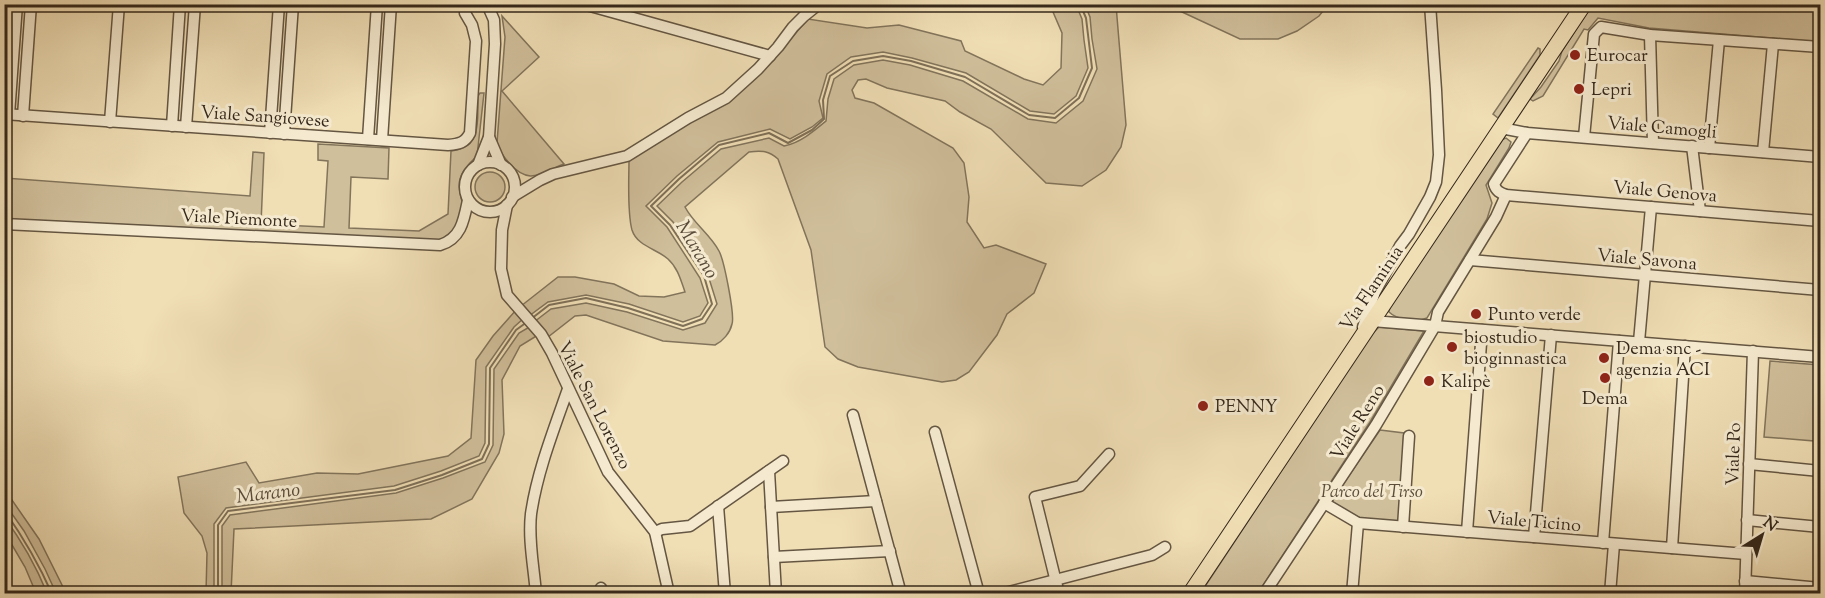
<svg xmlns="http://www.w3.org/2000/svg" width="1825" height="598" font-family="'Sorts Mill Goudy',serif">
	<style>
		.green { fill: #d0bf9b; stroke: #82745b; stroke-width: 1.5 }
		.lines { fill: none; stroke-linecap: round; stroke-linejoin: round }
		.stream { stroke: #7f7058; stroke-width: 2 }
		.minor-casing { stroke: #645642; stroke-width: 13 }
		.primary-casing { stroke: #35281b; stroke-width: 17 }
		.minor { stroke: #f5eacf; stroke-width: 10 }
		.primary { stroke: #f0deb5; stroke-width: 15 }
		.poi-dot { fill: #8f2418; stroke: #f5eacf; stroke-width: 2 }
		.labels { text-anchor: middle; stroke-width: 6; stroke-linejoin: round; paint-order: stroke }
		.poi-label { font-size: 18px; fill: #35281b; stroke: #f5eacf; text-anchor: start }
		.street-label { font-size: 18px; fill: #35281b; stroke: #f5eacf }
		.park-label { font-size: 18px; font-style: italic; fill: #5c4e3b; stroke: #f5eacf }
		.water-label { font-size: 20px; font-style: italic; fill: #5a4c3a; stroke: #f5eacf }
	</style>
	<rect width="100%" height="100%" fill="#f0deb5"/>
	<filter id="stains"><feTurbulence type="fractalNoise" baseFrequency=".00333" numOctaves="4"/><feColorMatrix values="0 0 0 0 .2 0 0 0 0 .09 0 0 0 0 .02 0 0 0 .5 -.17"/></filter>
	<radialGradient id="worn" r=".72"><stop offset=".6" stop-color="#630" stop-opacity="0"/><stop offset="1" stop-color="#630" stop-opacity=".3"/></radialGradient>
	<g class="green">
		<path d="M1050,5H1076L1082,19L1084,40L1088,68L1076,96L1054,114L1030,111L966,73L912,58L883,52L851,57L827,74L819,101L823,118L812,127L790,139L770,129L718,142L677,176L646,206L667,227L700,278L708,303L700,316L683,322L629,304L586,295L548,302L529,316L521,306L558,277H575L614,284L639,296L664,297L685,292C681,281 678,268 668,259C657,249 637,246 632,230C627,212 629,179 629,160L746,87L760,74L808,19L867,28L899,25L961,41L965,51L1024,79L1043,85L1061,68L1062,33Z"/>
		<path d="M1085,5H1116L1126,125L1121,147L1106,170L1082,186L1046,183L991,129L960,112L945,101L887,88L866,79L858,80L852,90L855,98L874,103L953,148L964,163L969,197L967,222L984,248L996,245L1046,264L1034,293L1007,314L997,335L969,372L956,380L942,382L858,367L838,359L825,347L811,250L778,159C769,151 762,150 749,152L685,207C694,224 710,234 719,251C724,260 735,315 732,324C730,333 723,341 715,345L663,341L586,315L575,316L548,337L534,322L551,309L586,303L627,312L683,330L705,323L717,304L708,275L673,222L657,206L682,182L721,149L769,138L784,146C800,143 814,131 826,121L828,99L834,79L854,65L883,60L910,65L963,81L1028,119L1056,123L1083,101L1097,69L1092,39L1090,17Z"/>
		<polygon points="1167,5 1328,5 1319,16 1297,31 1278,39 1240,39"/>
		<polygon points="1592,5 1820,5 1820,42 1649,28 1598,18 1588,30 1584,29 1543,96 1533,101 1530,99 1541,87 1559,61 1562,51"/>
		<path d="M502,16L539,57L502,91L564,164C540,173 530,186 509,163C503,156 500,152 497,143L505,37Z"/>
		<polygon points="1538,48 1540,49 1540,55 1498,118 1493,114"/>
		<path d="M480,93H484L477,156C458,173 455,183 464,207L454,230L440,240L5,219V178L250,196L253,152L264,153L261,224L324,227L328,161L318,160V144L389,148L388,179L351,177L349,228L419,231L448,214L451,151C483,147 477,121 478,96Z"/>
		<path d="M1506,138L1511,142L1509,148L1486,185L1492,203L1487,219L1427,318C1417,323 1397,320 1389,312L1390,306L1501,140Z"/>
		<circle cx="490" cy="187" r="15"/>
		<polygon points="516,310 524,318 514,327 486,367 485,443 479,456 441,471 394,486 226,508 214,524 214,593 206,593 207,553 202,536 184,513 178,477 246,462 259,483 317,473 358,474 448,456 471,438 476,360 493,336"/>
		<polygon points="531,326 538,335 520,346 502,380 504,434 499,453 472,499 431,519 234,529 231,593 222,594 222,526 230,515 396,493 443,478 485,462 493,445 494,369 519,333"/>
		<polygon points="1379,327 1424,331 1370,422 1258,593 1200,594 1371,335"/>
		<polygon points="1770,361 1820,365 1820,403 1818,403 1817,414 1820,415 1820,444 1814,444 1814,441 1764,437"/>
		<polygon points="1380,430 1404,433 1399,521 1362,519 1331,502"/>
		<polygon points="5,490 39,539 66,593 56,593 45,569 24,531 5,504"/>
		<path d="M4,517C22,541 36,566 47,593H36L25,567L5,533Z"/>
	</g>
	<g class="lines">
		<g class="stream">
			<polyline points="531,319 549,305 586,298 628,308 683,326 702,319 712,304 704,276 670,225 651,206 679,179 719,145 769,133 788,143 812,130 824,119 823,100 830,76 853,61 883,56 911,61 965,77 1029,115 1055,118 1079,98 1092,68 1086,18 1080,4"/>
			<path d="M4,510C23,537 39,564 52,594"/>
			<polyline points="218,594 218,525 228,511 395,490 442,475 482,459 489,444 490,368 516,330 527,322"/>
		</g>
		<defs>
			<g id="minor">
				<polyline points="583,4 770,56"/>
				<polyline points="1650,35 1653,143"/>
				<path d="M4,114L448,145C459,144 465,143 470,133L476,41L472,25L465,13"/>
				<polyline points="9,115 17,4"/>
				<polyline points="23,116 31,4"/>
				<polyline points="110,122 119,4"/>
				<polyline points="172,126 180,4"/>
				<polyline points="186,127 195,4"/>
				<polyline points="1501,128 1527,133 1820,157"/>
				<polyline points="270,133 279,4"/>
				<path d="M1527,133L1494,184C1496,191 1500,193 1506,195L1820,221"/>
				<polyline points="284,134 293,4"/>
				<polyline points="489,137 501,165"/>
				<polyline points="1584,137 1594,34 1601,27 1650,35 1820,47"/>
				<polyline points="368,139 377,4"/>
				<polyline points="382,140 391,4"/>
				<polyline points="1692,146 1700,211"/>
				<polyline points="1709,148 1719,40"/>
				<polyline points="1763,152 1773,44"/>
				<circle cx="490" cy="187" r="25"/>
				<polyline points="478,165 489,137 495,44 494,20 487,4"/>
				<polyline points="512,197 540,180 553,174 627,156 688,118 726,98 758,69 778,47 793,27 804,16 819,4"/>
				<polyline points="507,205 502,230 501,269 507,295 541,334 552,353 608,472 655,532 669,594"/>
				<path d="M4,224L440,245C461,239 464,220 468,200"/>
				<polyline points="1470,260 1820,290"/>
				<polyline points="1372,321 1820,357"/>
				<polyline points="1363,327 1375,292 1400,246 1409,234 1430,197 1436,182 1439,155 1436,90 1430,4"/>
				<polyline points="1639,342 1651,207"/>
				<polyline points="853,415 901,594"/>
				<polyline points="935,432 979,594"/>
				<polyline points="1749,464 1820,471"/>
				<polyline points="769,471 776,594"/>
				<polyline points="1324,503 1358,523 1746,554"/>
				<polyline points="718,506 725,594"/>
				<polyline points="771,507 876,501"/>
				<polyline points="1747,520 1820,527"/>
				<polyline points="1403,527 1409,436"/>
				<polyline points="655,532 662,529 690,526 783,461"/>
				<polyline points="1467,532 1482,330"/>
				<polyline points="1534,537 1551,335"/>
				<polyline points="1603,543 1619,341"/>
				<polyline points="1672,548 1685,346"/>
				<polyline points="774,557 890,551"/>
				<polyline points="1745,581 1820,588"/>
				<polyline points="601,588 602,594"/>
				<polyline points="1353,592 1376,594"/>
				<path d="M536,594C534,568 528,540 531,514C537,472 554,429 568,389"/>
				<polyline points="1001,594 1152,555 1165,547"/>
				<polyline points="1059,594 1035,497 1080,486 1109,454"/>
				<polyline points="1264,594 1376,425 1435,326 1438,312 1496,217 1506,195"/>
				<polyline points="1352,594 1358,523"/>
				<polyline points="1610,594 1614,544"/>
				<polyline points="1745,594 1753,351"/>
			</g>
			<polyline id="primary" points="1190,594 1584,4"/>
		</defs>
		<use href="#minor" class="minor-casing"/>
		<use href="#primary" class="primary-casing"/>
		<use href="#minor" class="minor"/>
		<use href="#primary" class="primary"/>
	</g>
	<g class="poi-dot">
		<circle cx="1575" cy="55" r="6"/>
		<circle cx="1579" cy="89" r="6"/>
		<circle cx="1476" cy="314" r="6"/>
		<circle cx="1452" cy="347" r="6"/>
		<circle cx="1604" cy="358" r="6"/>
		<circle cx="1605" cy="378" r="6"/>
		<circle cx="1429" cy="381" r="6"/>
		<circle cx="1203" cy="406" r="6"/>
	</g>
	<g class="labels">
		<g class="poi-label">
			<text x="1587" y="61">Eurocar</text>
			<text x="1591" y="95">Lepri</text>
			<text x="1488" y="320">Punto verde</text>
			<text x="1464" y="343">biostudio<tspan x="1464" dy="21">bioginnastica</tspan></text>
			<text x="1616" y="354">Dema snc -<tspan x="1616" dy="21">agenzia ACI</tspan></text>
			<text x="1441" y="387">Kalipè</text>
			<text x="1605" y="404" text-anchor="middle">Dema</text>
			<text x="1215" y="412">PENNY</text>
		</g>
		<g class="street-label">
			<text transform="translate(265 116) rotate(4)" y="6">Viale Sangiovese</text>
			<text transform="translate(1662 127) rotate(5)" y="6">Viale Camogli</text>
			<text transform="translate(1665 191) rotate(5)" y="6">Viale Genova</text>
			<text transform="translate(239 218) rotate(3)" y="6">Viale Piemonte</text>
			<text transform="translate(1647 259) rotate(5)" y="6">Viale Savona</text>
			<text transform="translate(1371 288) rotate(-56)" y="6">Via Flaminia</text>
			<text transform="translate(595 405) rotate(63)" y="6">Viale San Lorenzo</text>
			<text transform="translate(1357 422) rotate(-58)" y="6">Viale Reno</text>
			<text transform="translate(1733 454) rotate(-88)" y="6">Viale Po</text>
			<text transform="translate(1534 521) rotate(5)" y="6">Viale Ticino</text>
		</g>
		<g class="park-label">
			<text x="1372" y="497">Parco del Tirso</text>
		</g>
		<g class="water-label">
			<text transform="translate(698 249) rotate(59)" y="7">Marano</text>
			<text transform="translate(268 492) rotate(-7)" y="7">Marano</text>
		</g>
	</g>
	<rect width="1825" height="598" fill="none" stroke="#f0deb5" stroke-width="24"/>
	<rect x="6" y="6" width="1813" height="586" fill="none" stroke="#35281b" stroke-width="3"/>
	<rect x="12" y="12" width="1801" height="574" fill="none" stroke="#35281b" stroke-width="1.5"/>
	<g transform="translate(1762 535) rotate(37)" stroke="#f5eacf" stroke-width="4.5" paint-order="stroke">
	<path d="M0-4.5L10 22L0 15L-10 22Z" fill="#35281b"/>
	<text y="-9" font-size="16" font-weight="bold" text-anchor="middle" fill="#35281b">N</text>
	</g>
	<rect width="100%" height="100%" filter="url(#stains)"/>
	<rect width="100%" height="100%" fill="url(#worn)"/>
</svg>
